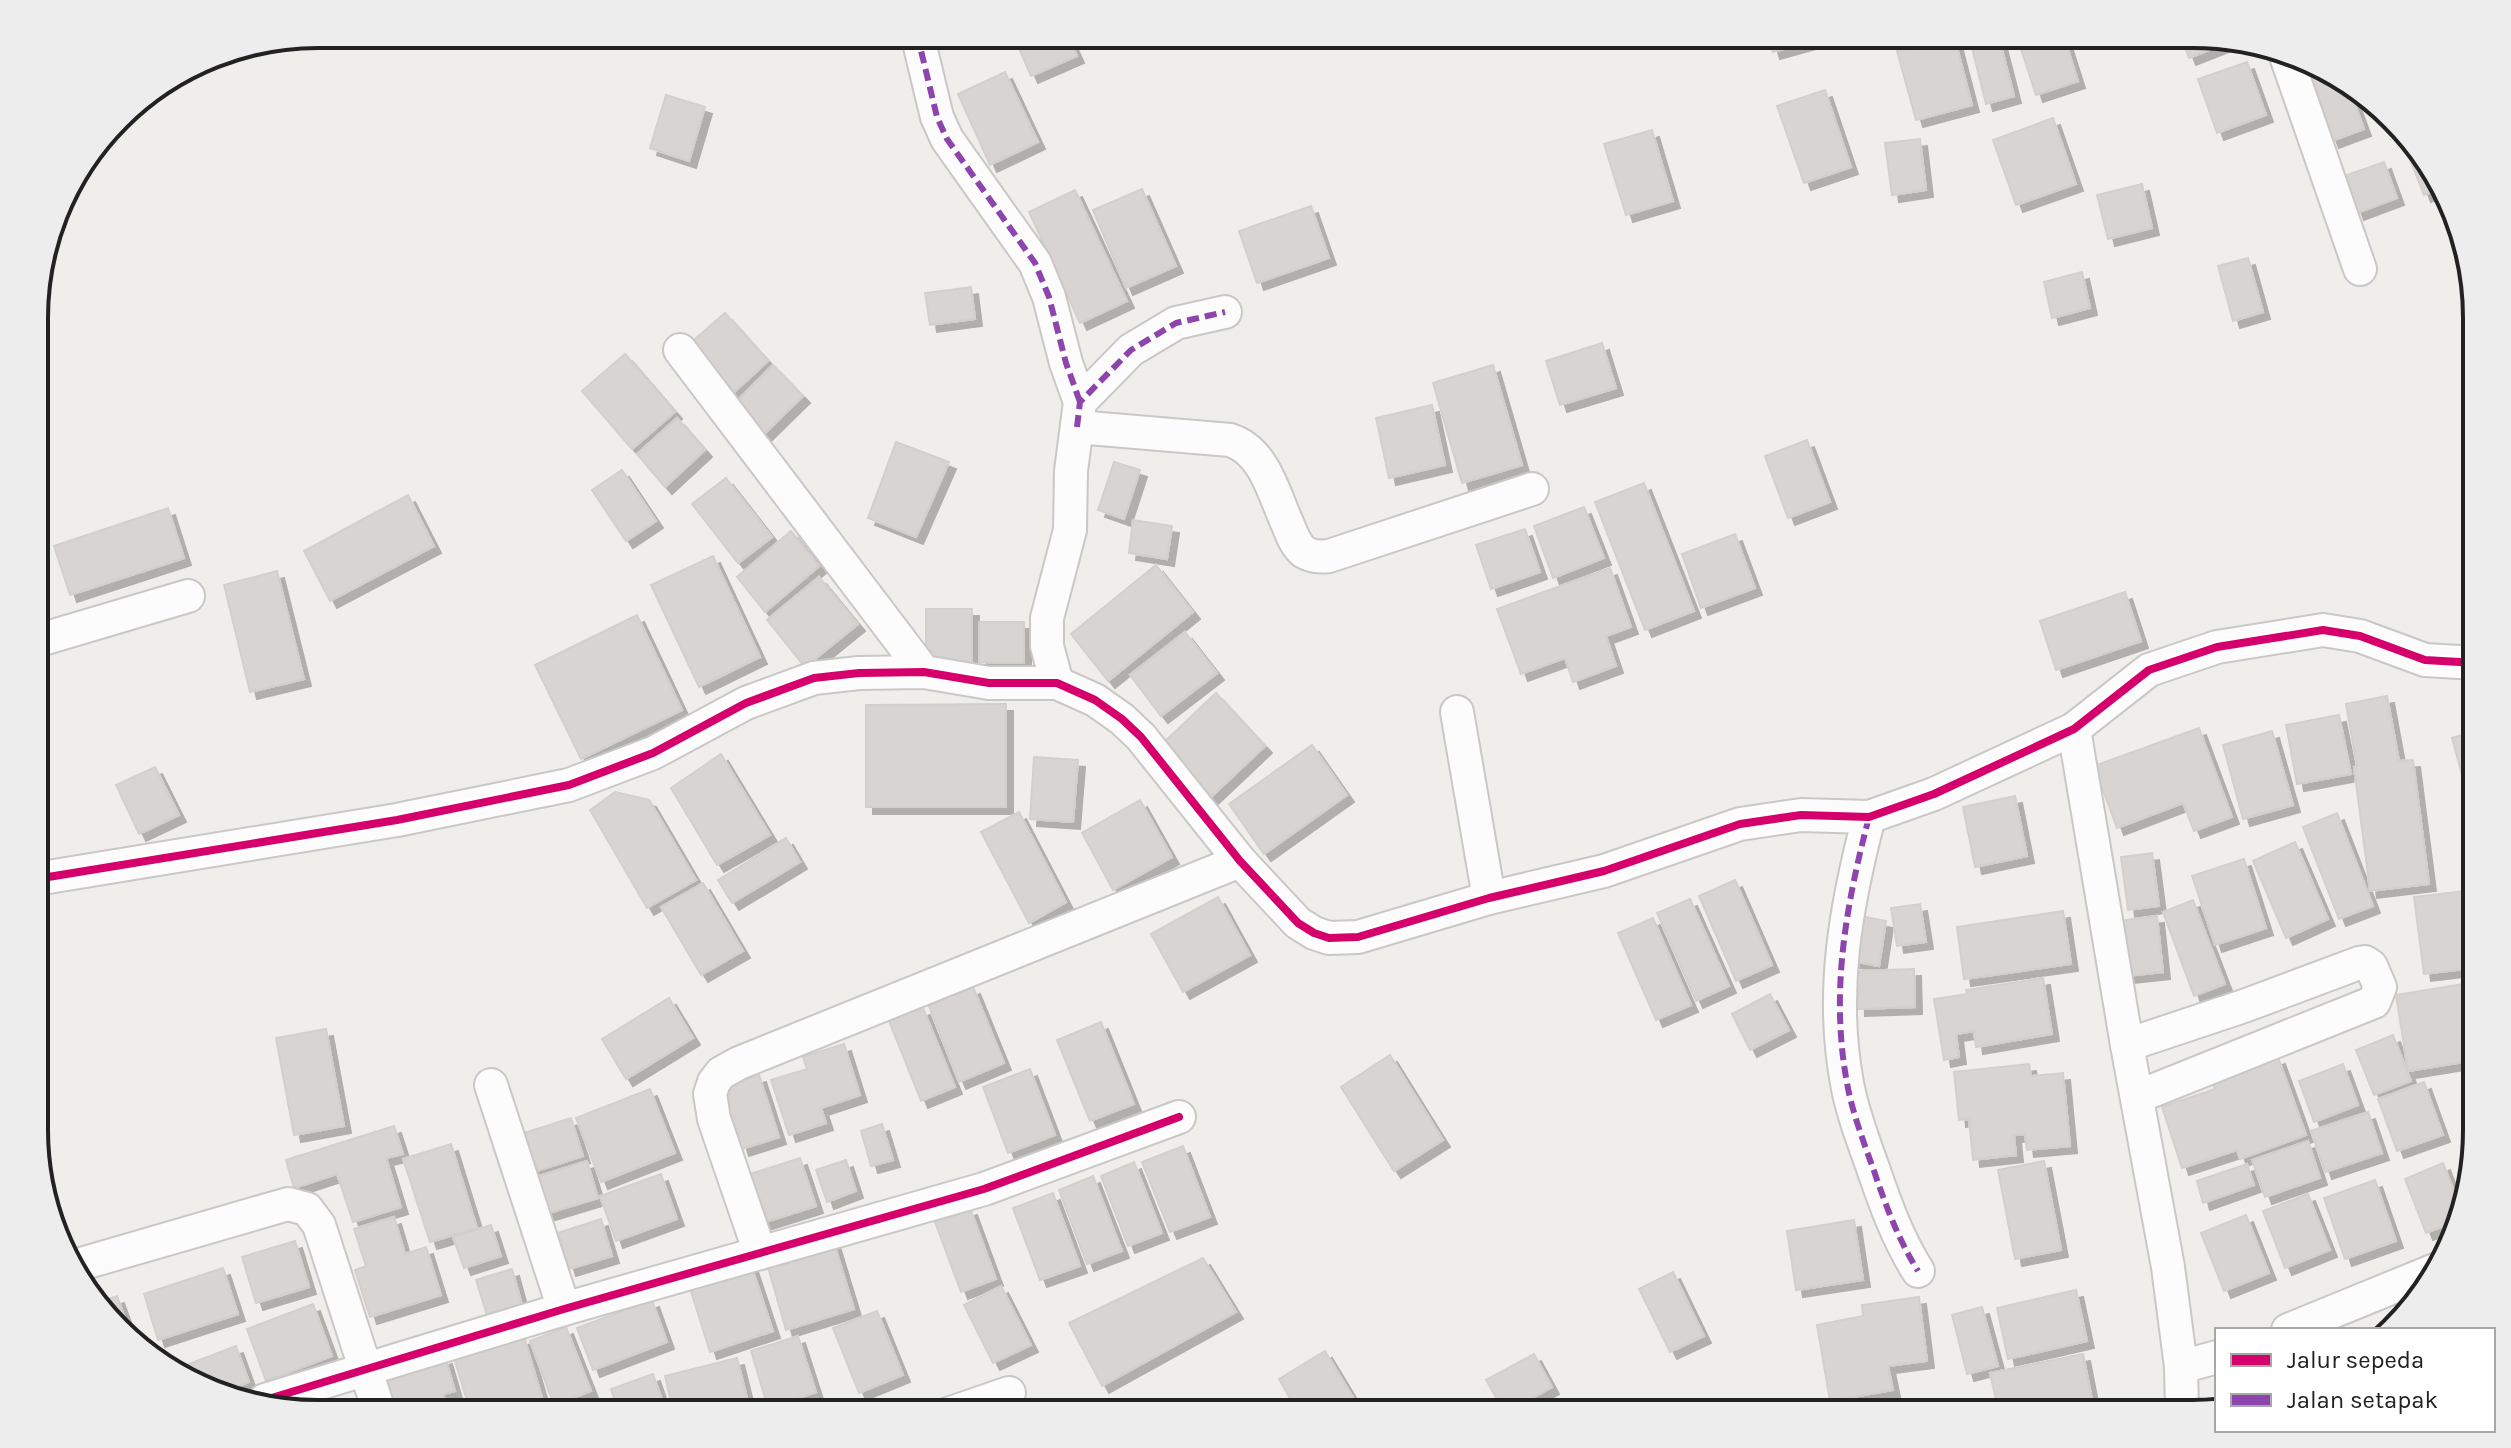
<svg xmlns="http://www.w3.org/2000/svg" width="2511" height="1448" font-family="Karla,sans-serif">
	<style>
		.building { fill: #d7d4d2; stroke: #d3d0cc; stroke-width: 2; filter: url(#shadow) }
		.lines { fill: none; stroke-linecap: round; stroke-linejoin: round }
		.minor-casing { stroke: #c9c8c7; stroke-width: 36 }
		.minor { stroke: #fdfcfc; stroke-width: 32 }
		.quiet { stroke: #8e44ad; stroke-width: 6; stroke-dasharray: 12 6; stroke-linecap: butt }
		.cycleway-casing { stroke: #fff; stroke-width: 13 }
		.cycleway { stroke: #d6006c; stroke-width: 8 }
		.rim { fill: none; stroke: #222; stroke-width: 4 }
	</style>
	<defs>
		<filter id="shadow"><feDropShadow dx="7" dy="7" stdDeviation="0" flood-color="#0004"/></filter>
	</defs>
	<rect width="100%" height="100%" fill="#f0eeeb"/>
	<g class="building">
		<polygon points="1038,34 1067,34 1077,56 1031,76 1017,44"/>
		<polygon points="1768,34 1814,34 1816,40 1773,52"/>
		<polygon points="1977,34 1998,34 2014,96 1986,104 1969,36"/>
		<polygon points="2016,34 2063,34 2078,81 2036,95"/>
		<polygon points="2180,34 2193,34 2227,43 2189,58"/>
		<polygon points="1954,36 1972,105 1916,120 1897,51"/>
		<polygon points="2247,62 2266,115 2217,133 2198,79"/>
		<polygon points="2309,65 2335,72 2347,83 2364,129 2332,141 2304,68"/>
		<polygon points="1005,72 1038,142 990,165 958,94"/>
		<polygon points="1825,90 1851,167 1804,183 1777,106"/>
		<polygon points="666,95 705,107 689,161 650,148"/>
		<polygon points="2053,118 2076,184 2016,205 1993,140"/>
		<polygon points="1652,130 1673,201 1626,215 1604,144"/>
		<polygon points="2400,134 2429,161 2439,189 2424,195"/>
		<polygon points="1920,139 1926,190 1892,195 1885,143"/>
		<polygon points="2384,162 2397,198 2357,213 2344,176"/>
		<polygon points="2142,184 2152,228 2108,239 2097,195"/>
		<polygon points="1142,189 1176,266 1126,288 1093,210"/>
		<polygon points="1075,190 1127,301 1080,323 1029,212"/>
		<polygon points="1311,206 1329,258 1257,283 1239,231"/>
		<polygon points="2248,258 2263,312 2233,321 2218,266"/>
		<polygon points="2082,272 2090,308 2052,318 2044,282"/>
		<polygon points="971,287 975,319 930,325 925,293"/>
		<polygon points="725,313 768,361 732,394 688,345"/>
		<polygon points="1602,343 1616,388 1560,405 1546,361"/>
		<polygon points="625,354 675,412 632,449 582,391"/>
		<polygon points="773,365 803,396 760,438 731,407"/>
		<polygon points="1493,365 1522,465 1462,483 1433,383"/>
		<polygon points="1432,405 1445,465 1389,478 1376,418"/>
		<polygon points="677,418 705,450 665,487 637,454"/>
		<polygon points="1807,440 1830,502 1788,518 1765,456"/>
		<polygon points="896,442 949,462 916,537 868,518"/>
		<polygon points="1114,462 1140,470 1124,519 1098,510"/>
		<polygon points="622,470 656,521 626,541 592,490"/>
		<polygon points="726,478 772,537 738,563 692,504"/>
		<polygon points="1644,483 1694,611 1645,630 1595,502"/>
		<polygon points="408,495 434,546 330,601 304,551"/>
		<polygon points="1584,507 1604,558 1553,578 1534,526"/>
		<polygon points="168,508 184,558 70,595 54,546"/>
		<polygon points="1133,520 1172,526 1167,559 1129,553"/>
		<polygon points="1525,529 1540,572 1491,589 1476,545"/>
		<polygon points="791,531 819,566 765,612 737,577"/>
		<polygon points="1735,534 1755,588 1701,608 1682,554"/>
		<polygon points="713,556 760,657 699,687 651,585"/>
		<polygon points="1156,565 1193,612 1108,681 1071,634"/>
		<polygon points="1610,568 1631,627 1606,636 1616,666 1573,682 1565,658 1521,674 1497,609"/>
		<polygon points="277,571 304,679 250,692 224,585"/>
		<polygon points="819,577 858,624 805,667 767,620"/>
		<polygon points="2125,592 2141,641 2056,670 2040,621"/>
		<rect x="926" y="609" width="46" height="54"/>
		<polygon points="637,615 682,710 581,759 535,665"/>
		<polygon points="979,622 1024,622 1024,663 979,662"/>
		<polygon points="1185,632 1217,673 1161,716 1130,675"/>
		<polygon points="1216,693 1265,746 1211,797 1162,744"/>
		<polygon points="2387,696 2399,761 2413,760 2429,884 2370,891 2354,767 2357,766 2346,704"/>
		<polygon points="1006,704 1006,807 866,807 866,705"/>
		<polygon points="2339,715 2351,774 2297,784 2286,725"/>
		<polygon points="2199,728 2232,817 2194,831 2183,803 2117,828 2094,766"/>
		<polygon points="2272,731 2293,805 2243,819 2223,745"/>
		<polygon points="2476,731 2476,826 2452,738"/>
		<polygon points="1312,745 1347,795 1264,854 1229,804"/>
		<polygon points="721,754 770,835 717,865 671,788"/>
		<polygon points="1034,757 1078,760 1073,822 1030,819"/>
		<polygon points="155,767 179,815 139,834 116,785"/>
		<polygon points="615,792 649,800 696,880 647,908 590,810"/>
		<polygon points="2015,796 2027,856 1975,867 1963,807"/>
		<polygon points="1140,800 1172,857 1113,890 1082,833"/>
		<polygon points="1019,812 1066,902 1029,923 981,832"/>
		<polygon points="2337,813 2373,906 2339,919 2303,827"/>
		<polygon points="786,838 800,862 732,903 718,880"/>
		<polygon points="2295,842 2328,919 2286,938 2253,861"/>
		<polygon points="2152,853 2159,906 2128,910 2121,857"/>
		<polygon points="2244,859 2266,928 2215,945 2192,876"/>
		<polygon points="1735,880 1772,965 1736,981 1699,896"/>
		<polygon points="703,883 743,951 701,975 661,907"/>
		<polygon points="2464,891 2474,968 2424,974 2414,897"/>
		<polygon points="1218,897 1250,955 1183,992 1151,934"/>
		<polygon points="1690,899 1729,986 1696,1001 1657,913"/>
		<polygon points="2193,900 2225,984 2194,996 2163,912"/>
		<polygon points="1920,904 1926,942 1897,946 1891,908"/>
		<polygon points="2063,911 2071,964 1964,979 1957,927"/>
		<polygon points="1855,915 1886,921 1879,966 1847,960"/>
		<polygon points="2157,916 2163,972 2127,976 2119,921"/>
		<polygon points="1653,918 1691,1005 1656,1020 1618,933"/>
		<polygon points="1914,969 1915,1007 1858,1009 1857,971"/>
		<polygon points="2043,978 2052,1034 1976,1047 1974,1031 1956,1034 1959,1057 1944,1060 1934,999 1967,994 1966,990"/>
		<polygon points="2476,982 2476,1060 2408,1071 2396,995"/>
		<polygon points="973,987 1004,1063 959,1082 929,1006"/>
		<polygon points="1770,994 1789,1030 1750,1050 1732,1014"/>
		<polygon points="669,998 693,1038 626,1079 602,1039"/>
		<polygon points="923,1008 955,1087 921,1101 889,1021"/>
		<polygon points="1101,1022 1134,1104 1090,1121 1057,1040"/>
		<polygon points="326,1029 344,1126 294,1135 276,1038"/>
		<polygon points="2393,1035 2411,1081 2374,1095 2356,1050"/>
		<polygon points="844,1044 860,1095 821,1108 826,1123 789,1135 771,1080 807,1069 803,1057"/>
		<polygon points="1390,1055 1443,1140 1394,1171 1341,1087"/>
		<polygon points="2278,1057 2306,1135 2240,1159 2237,1150 2182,1168 2162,1107 2215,1089 2212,1080"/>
		<polygon points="2029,1064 2031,1076 2063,1073 2070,1146 2027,1150 2025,1134 2014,1135 2016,1155 1973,1160 1969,1119 1959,1120 1954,1072"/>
		<polygon points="2343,1064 2358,1105 2314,1122 2299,1081"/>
		<polygon points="1030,1069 1055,1135 1008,1153 983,1087"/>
		<polygon points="759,1075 779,1137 742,1149 722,1087"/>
		<polygon points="2424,1082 2443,1135 2397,1151 2378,1099"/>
		<polygon points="650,1089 675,1153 601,1182 576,1118"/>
		<polygon points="2368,1112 2382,1153 2325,1172 2311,1131"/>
		<polygon points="571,1118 583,1156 527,1174 515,1136"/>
		<polygon points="882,1124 893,1160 871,1166 861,1131"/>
		<polygon points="394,1126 403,1154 386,1158 401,1207 353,1222 337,1174 294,1188 286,1160"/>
		<polygon points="2308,1141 2320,1178 2265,1197 2252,1160"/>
		<polygon points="451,1144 477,1228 430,1242 403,1159"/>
		<polygon points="1183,1146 1210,1217 1170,1232 1142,1162"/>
		<polygon points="800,1158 816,1206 759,1224 744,1176"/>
		<polygon points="846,1160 856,1191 827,1202 816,1170"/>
		<polygon points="587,1161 598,1198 542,1215 530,1179"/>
		<polygon points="2044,1161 2061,1250 2015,1259 1998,1170"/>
		<polygon points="1134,1162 1162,1233 1128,1246 1101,1176"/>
		<polygon points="2443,1163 2459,1204 2454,1222 2426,1233 2405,1179"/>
		<polygon points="2247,1164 2254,1185 2203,1203 2197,1181"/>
		<polygon points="661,1174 677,1219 616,1241 600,1196"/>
		<polygon points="1093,1176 1122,1251 1087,1264 1059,1190"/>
		<polygon points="2375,1180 2396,1241 2345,1259 2324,1198"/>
		<polygon points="1053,1193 1080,1266 1040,1280 1013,1208"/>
		<polygon points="2308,1194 2330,1250 2285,1268 2263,1211"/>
		<polygon points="970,1208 996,1279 961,1292 935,1222"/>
		<polygon points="2246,1215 2269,1273 2224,1291 2201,1233"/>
		<polygon points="394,1217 405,1254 426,1247 441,1295 370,1317 355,1270 366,1266 354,1229"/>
		<polygon points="601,1219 612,1256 569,1269 558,1233"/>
		<polygon points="1854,1220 1863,1280 1796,1290 1787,1231"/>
		<polygon points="491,1225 501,1256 464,1268 453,1237"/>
		<polygon points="833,1240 854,1309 786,1330 766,1260"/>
		<polygon points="295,1241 309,1287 256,1303 242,1257"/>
		<polygon points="1203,1258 1236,1312 1102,1386 1069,1323"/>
		<polygon points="750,1262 773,1331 710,1352 688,1282"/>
		<polygon points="223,1268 238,1314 158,1340 144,1294"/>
		<polygon points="512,1269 522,1305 487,1315 476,1280"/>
		<polygon points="1673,1272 1704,1336 1670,1352 1639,1289"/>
		<polygon points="1001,1286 1031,1345 993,1363 964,1305"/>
		<polygon points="2076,1290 2087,1341 2008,1359 1997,1308"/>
		<polygon points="117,1296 130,1332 98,1303"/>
		<polygon points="1919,1297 1927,1361 1888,1366 1893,1390 1830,1401 1817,1325 1863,1316 1862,1305"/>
		<polygon points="652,1300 667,1342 593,1370 577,1328"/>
		<polygon points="313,1304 332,1356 266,1381 247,1329"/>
		<polygon points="1982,1307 1998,1366 1967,1374 1952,1315"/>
		<polygon points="877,1311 903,1375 859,1393 833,1328"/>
		<polygon points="566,1327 591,1391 554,1405 530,1341"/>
		<polygon points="798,1336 816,1392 768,1408 751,1351"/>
		<polygon points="524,1337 546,1411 537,1414 471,1414 454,1358"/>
		<polygon points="236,1346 249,1382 228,1390 176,1376 171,1371"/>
		<polygon points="1325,1351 1363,1414 1299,1414 1279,1379"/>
		<polygon points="1534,1354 1552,1387 1505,1413 1486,1380"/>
		<polygon points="2083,1354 2093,1405 2052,1413 1999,1413 1990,1373"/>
		<polygon points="445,1357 455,1391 443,1394 449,1414 393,1414 382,1377"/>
		<polygon points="737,1358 751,1414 674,1414 665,1376"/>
		<polygon points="653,1374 667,1414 619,1414 611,1389"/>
	</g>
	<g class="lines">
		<defs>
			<g id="minor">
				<polyline points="917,34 937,117 947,139 1035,263 1049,297 1066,363 1080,402"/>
				<polyline points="2287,59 2360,269"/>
				<polyline points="680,350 924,672"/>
				<path d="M1077,427L1230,440C1265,451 1274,495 1288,525C1292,535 1296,546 1304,552C1312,557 1320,557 1329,556L1532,489"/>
				<polyline points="36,641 188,596"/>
				<polyline points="1057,683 1047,646 1047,618 1070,530 1071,471 1080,402 1131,350 1176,323 1225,312"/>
				<polyline points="1457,712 1489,898"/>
				<polyline points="2074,729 2127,1045 2168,1267 2181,1367 2217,1357"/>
				<path d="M1869,817C1846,905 1830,992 1847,1083C1852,1112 1864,1143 1874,1171C1886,1206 1898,1239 1918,1271"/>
				<polyline points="36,879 397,820 569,785 653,753 746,703 814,678 859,673 924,672 989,683 1057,683 1095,700 1122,719 1141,737 1240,861 1298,923 1314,933 1329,938 1358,937 1489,898 1604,871 1740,824 1801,815 1869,817 1934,794 2074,729 2149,670 2217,647 2323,630 2360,636 2425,660 2476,663"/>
				<polyline points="2127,1045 2244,1006 2359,963 2365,962 2371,966 2380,987 2374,1002 2137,1097"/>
				<polyline points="491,1085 564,1309"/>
				<polyline points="760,1253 714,1119 710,1094 714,1082 721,1073 739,1063 1240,861"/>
				<polyline points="74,1266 288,1204 307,1209 319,1225 380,1414"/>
				<polyline points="2288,1330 2440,1268"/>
				<polyline points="2181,1367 2182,1413"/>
				<polyline points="265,1400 564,1309 984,1189 1179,1117"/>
				<polyline points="948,1414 1009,1393"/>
			</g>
		</defs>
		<use href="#minor" class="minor-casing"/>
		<use href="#minor" class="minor"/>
		<g class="quiet">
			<polyline points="917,34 937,117 947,139 1035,263 1049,297 1066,363 1080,402"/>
			<polyline points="1077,427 1080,402 1131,350 1176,323 1225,312"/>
			<path d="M1869,817C1846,905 1830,992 1847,1083C1852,1112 1864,1143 1874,1171C1886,1206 1898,1239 1918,1271"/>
		</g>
		<defs>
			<g id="cycleway">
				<polyline points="36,879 397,820 569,785 653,753 746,703 814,678 859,673 924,672 989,683 1057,683 1095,700 1122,719 1141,737 1240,861 1298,923 1314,933 1329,938 1358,937 1489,898 1604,871 1740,824 1801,815 1869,817 1934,794 2074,729 2149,670 2217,647 2323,630 2360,636 2425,660 2476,663"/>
				<polyline points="265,1400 564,1309 984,1189 1179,1117"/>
			</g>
		</defs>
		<use href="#cycleway" class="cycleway-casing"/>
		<use href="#cycleway" class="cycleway"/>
	</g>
	<path d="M0 0H2511V1448H0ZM318 48H2193A270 270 0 0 1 2463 318V1130A270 270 0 0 1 2193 1400H318A270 270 0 0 1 48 1130V318A270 270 0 0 1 318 48Z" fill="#ededed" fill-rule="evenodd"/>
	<path class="rim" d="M318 48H2193A270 270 0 0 1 2463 318V1130A270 270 0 0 1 2193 1400H318A270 270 0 0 1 48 1130V318A270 270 0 0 1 318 48Z"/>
	<rect x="2215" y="1328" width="280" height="104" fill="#ffffff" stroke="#a7a7a7" stroke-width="2"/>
	<rect x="2231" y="1354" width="40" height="12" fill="#d6006c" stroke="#a7a7a7" stroke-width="2"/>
	<text x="2287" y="1368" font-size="24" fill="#222222">Jalur sepeda</text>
	<rect x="2231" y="1394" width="40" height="12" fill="#8e44ad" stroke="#a7a7a7" stroke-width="2"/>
	<text x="2287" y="1408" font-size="24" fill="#222222">Jalan setapak</text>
</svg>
